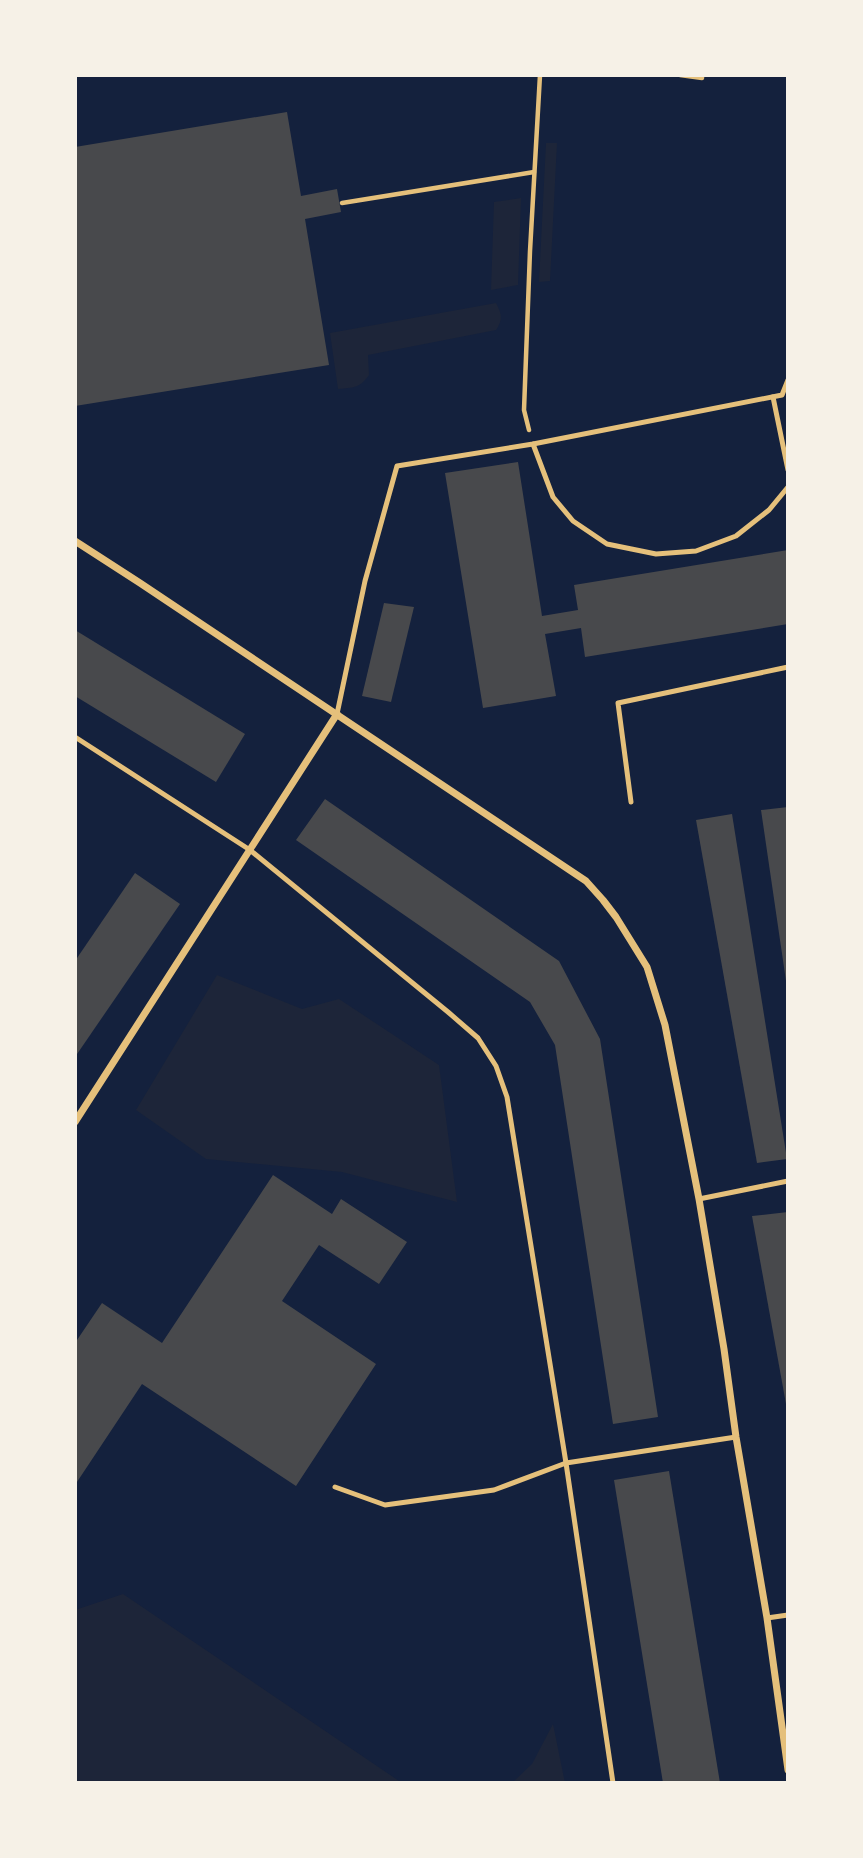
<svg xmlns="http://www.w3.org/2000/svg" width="863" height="1858" font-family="'Roboto Serif',serif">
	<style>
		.green { fill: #1d2539 }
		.building { fill: #48494c }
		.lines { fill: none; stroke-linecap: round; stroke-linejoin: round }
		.path { stroke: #e5c07b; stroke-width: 4.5 }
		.service { stroke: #e5c07b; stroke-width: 5 }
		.minor { stroke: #e5c07b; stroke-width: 7 }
	</style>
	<rect width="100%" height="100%" fill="#14213d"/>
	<g class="green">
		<polygon points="546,143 557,143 550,281 539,282"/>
		<polygon points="521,198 518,285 491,290 494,202"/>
		<path d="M496,303C502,314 503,320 496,330L368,355L369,375C359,389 354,387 338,389L330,333Z"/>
		<polygon points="217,975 302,1009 339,999 439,1065 457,1202 342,1172 206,1159 136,1110"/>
		<polygon points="123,1594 402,1783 75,1783 75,1610"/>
		<polygon points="553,1724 565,1783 512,1783 532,1764"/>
	</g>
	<g class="building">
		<polygon points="287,112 301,196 337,189 341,212 305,219 329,365 75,406 75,147"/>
		<polygon points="518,462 542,616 578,610 574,585 788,550 788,624 585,657 581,628 545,634 556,696 483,708 445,473"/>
		<polygon points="384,603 414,607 391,702 362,696"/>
		<polygon points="75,630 245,734 216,782 75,696"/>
		<polygon points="325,799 559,961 600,1039 658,1417 613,1424 555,1045 530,1002 296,840"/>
		<polygon points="788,807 788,981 786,981 761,810"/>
		<polygon points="732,814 787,1159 757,1163 696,820"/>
		<polygon points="135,873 180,904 75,1057 75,961"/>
		<polygon points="273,1175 332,1214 341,1199 407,1242 379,1284 319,1245 282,1301 376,1364 296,1486 142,1384 75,1485 75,1343 102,1303 162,1343"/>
		<polygon points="788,1212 788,1404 786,1404 752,1216"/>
		<polygon points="669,1471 720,1783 663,1783 614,1480"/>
	</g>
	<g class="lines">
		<g class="path">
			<polyline points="680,75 702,78 702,75"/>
			<polyline points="342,203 534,172"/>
			<polyline points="529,430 524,410 530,251 540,75"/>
		</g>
		<g class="service">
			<polyline points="773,397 788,470"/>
			<polyline points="533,444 553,497 573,521 607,544 656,554 696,551 736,536 769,510 788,487"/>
			<polyline points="337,714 365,581 397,466 533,444 782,395 788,380"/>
			<polyline points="75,737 250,850 448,1012 478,1038 496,1066 507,1097 566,1463 613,1783"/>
			<polyline points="631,802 618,703 788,667"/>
			<polyline points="699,1199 788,1181"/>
			<polyline points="335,1487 385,1505 494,1490 566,1463 736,1437"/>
			<polyline points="767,1618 788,1615"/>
		</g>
		<g class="minor">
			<polyline points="75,541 140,583 586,881 603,900 616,917 647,967 665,1025 699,1199 724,1349 736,1437 767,1618 788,1770"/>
			<polyline points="75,1122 337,714"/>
		</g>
	</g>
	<rect width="863" height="1858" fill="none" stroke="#f6f1e7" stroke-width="154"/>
</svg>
